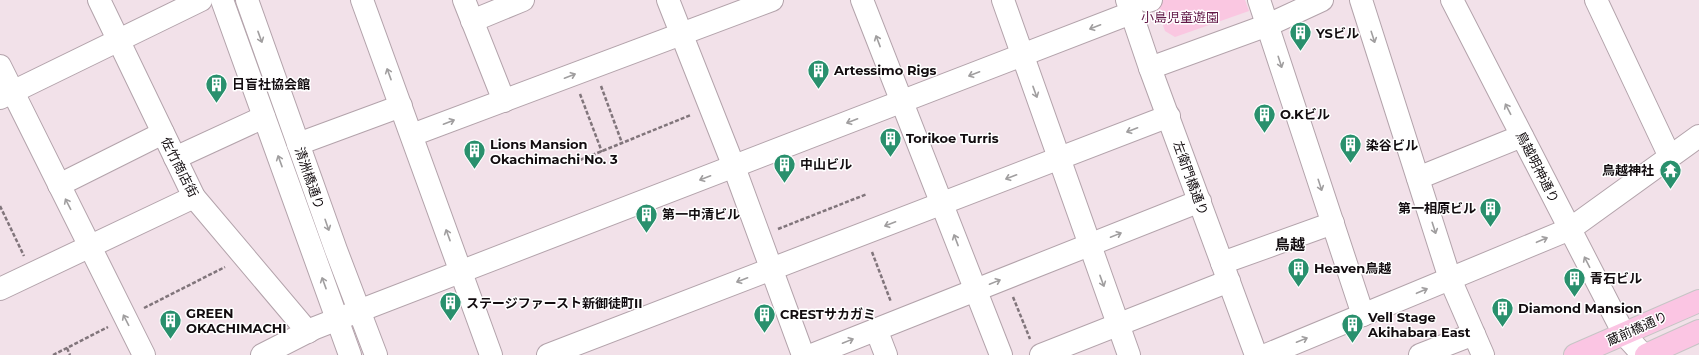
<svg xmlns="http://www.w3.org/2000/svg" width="1699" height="355" font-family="Montserrat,'Noto Sans JP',sans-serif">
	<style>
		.green { fill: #fac7e1 }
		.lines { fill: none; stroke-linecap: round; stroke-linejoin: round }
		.minor-casing { stroke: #b3a3ab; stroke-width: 24 }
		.major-casing { stroke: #c6c5c5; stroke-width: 24 }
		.path { stroke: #81757b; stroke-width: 2.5; stroke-dasharray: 4 2; stroke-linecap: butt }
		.minor { stroke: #fff; stroke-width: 22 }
		.major { stroke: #fbc5e3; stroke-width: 22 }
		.oneway { stroke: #a09e9f }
		.labels { text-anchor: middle; stroke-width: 3; stroke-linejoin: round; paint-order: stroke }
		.park-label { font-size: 13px; fill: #621847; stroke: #fff }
		.poi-label { font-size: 13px; font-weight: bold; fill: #120c0f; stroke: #fff; text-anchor: start }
		.street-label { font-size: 13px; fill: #120c0f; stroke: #fff }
		.quarter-label { font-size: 15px; font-weight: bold; fill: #120c0f; stroke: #fff }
	</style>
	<rect width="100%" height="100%" fill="#f2e1e9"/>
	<polygon class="green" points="1163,0 1245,0 1249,11 1175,37 1165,31 1155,3"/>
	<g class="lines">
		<defs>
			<g id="minor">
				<polyline points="99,0 194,197 308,332"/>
				<polyline points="222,0 350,355"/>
				<polyline points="247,0 336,250 376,355"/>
				<polyline points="362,0 491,355"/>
				<polyline points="464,0 504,101"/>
				<polyline points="668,0 734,167 803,355"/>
				<polyline points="862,0 1001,355"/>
				<polyline points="1003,0 1129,355"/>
				<polyline points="1127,0 1150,68 1256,355"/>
				<polyline points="1259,0 1363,315"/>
				<polyline points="1361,0 1450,279 1483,355"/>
				<polyline points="1452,0 1624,334 1643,355"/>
				<polyline points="1596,0 1670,157"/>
				<polyline points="1148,1 1151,0"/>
				<polyline points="472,21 523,0"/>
				<polyline points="0,66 144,355"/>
				<polyline points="1150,68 1268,25 1322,0"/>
				<polyline points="0,98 201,0"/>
				<polyline points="412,135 772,0"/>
				<polyline points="298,144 401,106"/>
				<polyline points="175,158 264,117"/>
				<polyline points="1418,178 1522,136"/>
				<polyline points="59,185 163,133"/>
				<polyline points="1222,263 1333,223"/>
				<polyline points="0,289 194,197"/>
				<polyline points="876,329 886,355"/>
				<polyline points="262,355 315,328 338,319 1131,13"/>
				<polyline points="548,355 1169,116"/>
				<polyline points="812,355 1200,201"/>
				<polyline points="1041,355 1229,281"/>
				<polyline points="1266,355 1570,229 1699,136"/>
				<polyline points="1420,355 1474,334"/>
			</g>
			<g id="major">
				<polyline points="1575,355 1699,301"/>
				<polyline points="1646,355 1699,331"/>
			</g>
		</defs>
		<use href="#minor" class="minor-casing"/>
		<use href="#major" class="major-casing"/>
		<g class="path">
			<polyline points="601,86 622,143"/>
			<polyline points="580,94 602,152"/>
			<polyline points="575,162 691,115"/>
			<polyline points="0,206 24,256"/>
			<polyline points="778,229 867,194"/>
			<polyline points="872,252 891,302"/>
			<polyline points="1013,297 1030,339"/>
			<polyline points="144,308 225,267"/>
			<polyline points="67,348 70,355"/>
			<polyline points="53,355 108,327"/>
		</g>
		<use href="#minor" class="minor"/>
		<use href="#major" class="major"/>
	</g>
	<defs><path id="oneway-shaft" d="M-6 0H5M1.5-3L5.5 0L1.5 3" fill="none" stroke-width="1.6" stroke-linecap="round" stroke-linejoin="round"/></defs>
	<g class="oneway">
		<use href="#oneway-shaft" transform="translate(1095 27) rotate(159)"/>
		<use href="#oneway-shaft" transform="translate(260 37) rotate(70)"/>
		<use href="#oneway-shaft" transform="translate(1373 37) rotate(72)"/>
		<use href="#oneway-shaft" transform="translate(878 41) rotate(-111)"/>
		<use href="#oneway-shaft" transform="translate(1280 62) rotate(72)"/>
		<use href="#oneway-shaft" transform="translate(389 74) rotate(-110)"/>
		<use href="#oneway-shaft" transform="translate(974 74) rotate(159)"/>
		<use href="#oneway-shaft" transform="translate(570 76) rotate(-21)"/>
		<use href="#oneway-shaft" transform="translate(1035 92) rotate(70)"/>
		<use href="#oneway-shaft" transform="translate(1508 109) rotate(-117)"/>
		<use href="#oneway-shaft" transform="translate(852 121) rotate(159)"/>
		<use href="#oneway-shaft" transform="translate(449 122) rotate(-21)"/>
		<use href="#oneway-shaft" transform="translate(1132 130) rotate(159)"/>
		<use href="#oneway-shaft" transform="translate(280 161) rotate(-110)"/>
		<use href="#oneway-shaft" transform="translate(1011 177) rotate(159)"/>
		<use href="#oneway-shaft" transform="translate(705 178) rotate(159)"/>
		<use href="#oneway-shaft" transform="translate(1320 185) rotate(72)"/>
		<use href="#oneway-shaft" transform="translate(68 204) rotate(-117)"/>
		<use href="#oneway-shaft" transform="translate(890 224) rotate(159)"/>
		<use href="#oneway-shaft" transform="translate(327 225) rotate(71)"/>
		<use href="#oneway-shaft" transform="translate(1434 228) rotate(72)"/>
		<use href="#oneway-shaft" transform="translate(448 235) rotate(-110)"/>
		<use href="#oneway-shaft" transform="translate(1116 235) rotate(-22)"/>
		<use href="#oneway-shaft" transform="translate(956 240) rotate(-111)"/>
		<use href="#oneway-shaft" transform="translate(1542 240) rotate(-23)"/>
		<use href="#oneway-shaft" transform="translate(1587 262) rotate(-117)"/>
		<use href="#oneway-shaft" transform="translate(742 280) rotate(159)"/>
		<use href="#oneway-shaft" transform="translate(1102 281) rotate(70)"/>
		<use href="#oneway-shaft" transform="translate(995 282) rotate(-22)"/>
		<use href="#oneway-shaft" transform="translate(324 283) rotate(-110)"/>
		<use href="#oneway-shaft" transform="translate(1422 291) rotate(-23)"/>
		<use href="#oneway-shaft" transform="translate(126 320) rotate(-117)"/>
		<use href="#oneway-shaft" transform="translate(1302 340) rotate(-22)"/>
		<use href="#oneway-shaft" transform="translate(848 341) rotate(-22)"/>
	</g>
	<defs>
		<symbol id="building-pin" viewBox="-11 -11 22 30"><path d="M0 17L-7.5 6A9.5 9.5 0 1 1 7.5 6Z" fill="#29906d" stroke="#fff"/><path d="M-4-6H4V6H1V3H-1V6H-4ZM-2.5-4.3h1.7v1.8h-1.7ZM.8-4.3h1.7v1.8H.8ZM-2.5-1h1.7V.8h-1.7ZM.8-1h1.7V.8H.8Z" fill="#fff"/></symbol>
		<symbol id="temple-pin" viewBox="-11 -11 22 30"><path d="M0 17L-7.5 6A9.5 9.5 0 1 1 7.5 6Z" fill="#29906d" stroke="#fff"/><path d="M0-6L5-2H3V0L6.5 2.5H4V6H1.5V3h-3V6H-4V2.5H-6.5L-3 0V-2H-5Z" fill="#fff"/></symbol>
	</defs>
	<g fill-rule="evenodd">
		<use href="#building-pin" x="1288" y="20" width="25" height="34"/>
		<use href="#building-pin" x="806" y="58" width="25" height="34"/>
		<use href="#building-pin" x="204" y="72" width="25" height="34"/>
		<use href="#building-pin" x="1252" y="102" width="25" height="34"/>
		<use href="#building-pin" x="878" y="126" width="25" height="34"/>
		<use href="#building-pin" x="1338" y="132" width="25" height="34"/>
		<use href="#building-pin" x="462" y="138" width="25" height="34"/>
		<use href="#building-pin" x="772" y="152" width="25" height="34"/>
		<use href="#temple-pin" x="1658" y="158" width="25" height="34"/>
		<use href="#building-pin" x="1478" y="196" width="25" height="34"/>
		<use href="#building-pin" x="634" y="202" width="25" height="34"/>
		<use href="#building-pin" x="1286" y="256" width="25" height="34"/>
		<use href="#building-pin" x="1562" y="266" width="25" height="34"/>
		<use href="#building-pin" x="438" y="290" width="25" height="34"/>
		<use href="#building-pin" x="1490" y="296" width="25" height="34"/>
		<use href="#building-pin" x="752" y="302" width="25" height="34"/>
		<use href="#building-pin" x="158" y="308" width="25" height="34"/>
		<use href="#building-pin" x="1340" y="312" width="25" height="34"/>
	</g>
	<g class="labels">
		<g class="park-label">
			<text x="1180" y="22">小島児童遊園</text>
		</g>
		<g class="poi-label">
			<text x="1316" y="38">YSビル</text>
			<text x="834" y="75">Artessimo Rigs</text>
			<text x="232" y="89">日盲社協会館</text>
			<text x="1280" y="119">O.Kビル</text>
			<text x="906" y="143">Torikoe Turris</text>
			<text x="490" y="149">Lions Mansion<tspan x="490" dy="15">Okachimachi No. 3</tspan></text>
			<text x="1366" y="150">染谷ビル</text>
			<text x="800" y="169">中山ビル</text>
			<text x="1654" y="175" text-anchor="end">鳥越神社</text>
			<text x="1476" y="213" text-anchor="end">第一相原ビル</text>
			<text x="662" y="219">第一中清ビル</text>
			<text x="1314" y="273">Heaven鳥越</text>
			<text x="1590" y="283">青石ビル</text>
			<text x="466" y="308">ステージファースト新御徒町II</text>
			<text x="1518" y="313">Diamond Mansion</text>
			<text x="186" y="318">GREEN<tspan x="186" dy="15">OKACHIMACHI</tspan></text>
			<text x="780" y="319">CRESTサカガミ</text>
			<text x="1368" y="322">Vell Stage<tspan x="1368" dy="15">Akihabara East</tspan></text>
		</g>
		<g class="street-label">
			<text transform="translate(180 167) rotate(63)" y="5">佐竹商店街</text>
			<text transform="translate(1538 167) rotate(63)" y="5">鳥越明神通り</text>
			<text transform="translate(310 178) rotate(71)" y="5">清洲橋通り</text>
			<text transform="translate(1191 178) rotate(70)" y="5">左衛門橋通り</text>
			<text transform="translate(1637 328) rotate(-24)" y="5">蔵前橋通り</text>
		</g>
		<g class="quarter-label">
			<text x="1290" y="250">鳥越</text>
		</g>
	</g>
</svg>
